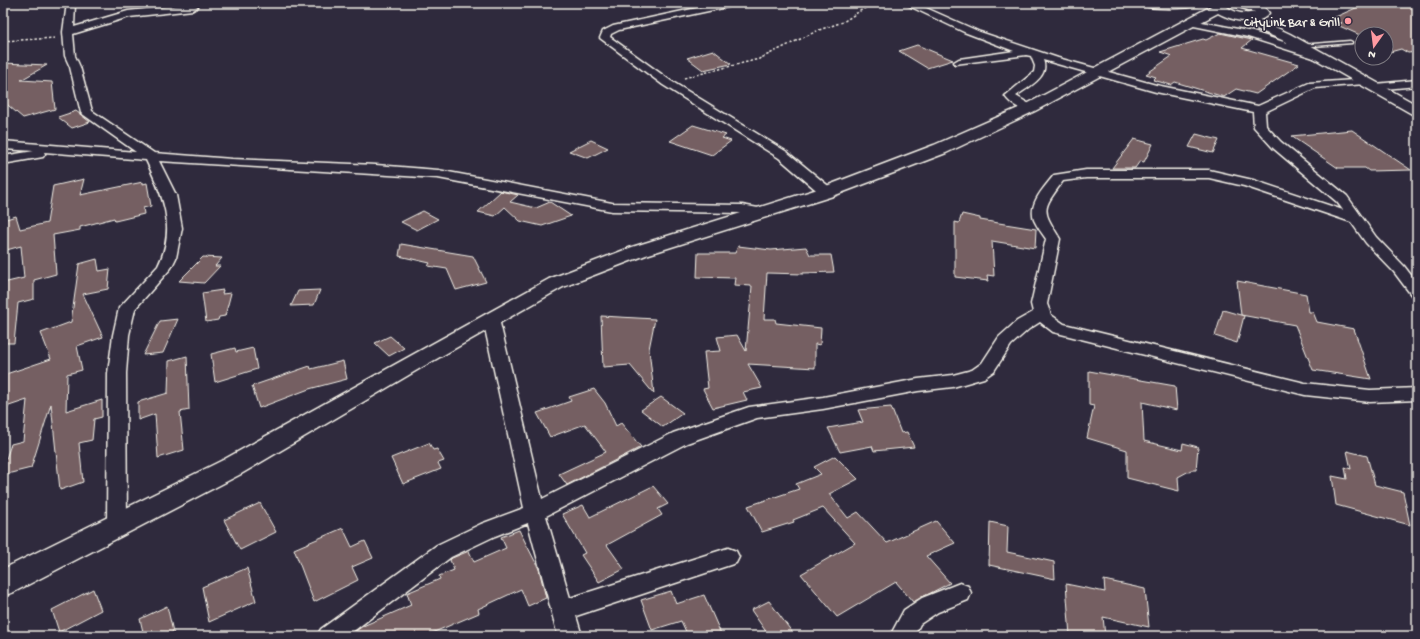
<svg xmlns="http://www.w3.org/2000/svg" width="1420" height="639" font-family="'Gochi Hand',sans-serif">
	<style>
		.building { fill: #745e62; stroke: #f4f1e8 }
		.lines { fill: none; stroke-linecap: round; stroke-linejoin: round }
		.service-casing { stroke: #f4f1e8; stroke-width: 3 }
		.minor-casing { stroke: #f4f1e8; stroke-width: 3 }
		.tertiary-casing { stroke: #f4f1e8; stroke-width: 3 }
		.secondary-casing { stroke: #f4f1e8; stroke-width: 3 }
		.path { stroke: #f4f1e8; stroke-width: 1.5; stroke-dasharray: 2.5 2; stroke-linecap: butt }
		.service { fill: #2f2a3d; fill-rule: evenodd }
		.minor { fill: #2f2a3d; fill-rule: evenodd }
		.tertiary { fill: #2f2a3d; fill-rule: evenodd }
		.secondary { fill: #2f2a3d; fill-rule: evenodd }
		.poi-dot { fill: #ff9aa2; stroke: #2f2a3d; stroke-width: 1.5 }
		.labels { text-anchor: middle; stroke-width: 3; stroke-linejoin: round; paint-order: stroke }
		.far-poi-label { font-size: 13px; fill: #f4f1e8; stroke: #2f2a3d; text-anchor: end }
	</style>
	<rect width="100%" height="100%" fill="#2f2a3d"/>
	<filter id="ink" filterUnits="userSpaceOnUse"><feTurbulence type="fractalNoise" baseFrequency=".025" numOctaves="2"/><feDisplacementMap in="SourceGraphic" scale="8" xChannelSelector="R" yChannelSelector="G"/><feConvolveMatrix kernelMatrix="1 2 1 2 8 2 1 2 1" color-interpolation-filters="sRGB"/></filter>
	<g filter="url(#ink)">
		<g class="building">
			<polygon points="1367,3 1384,5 1406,3 1417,7 1417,52 1408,53 1401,49 1390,52 1386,51 1386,34 1362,34 1362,36 1335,24 1342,23 1331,19"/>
			<polygon points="1220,33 1252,40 1242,48 1299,64 1256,94 1236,89 1224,97 1175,82 1171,85 1153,80 1156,77 1146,74 1172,56 1160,52 1203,39 1206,40"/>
			<polygon points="917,45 953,60 927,68 899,51"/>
			<polygon points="713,50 731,64 703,70 687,58"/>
			<polygon points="3,63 47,65 21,80 52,82 55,109 23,118 3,101"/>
			<polygon points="76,111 90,122 72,128 58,117"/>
			<polygon points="693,125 723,134 726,135 722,138 731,141 712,155 670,141"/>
			<polygon points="1352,130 1411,170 1369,171 1365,168 1338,168 1291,136"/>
			<polygon points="1196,134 1219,140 1213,153 1189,147"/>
			<polygon points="1134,139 1153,144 1144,162 1140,161 1135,168 1112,168"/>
			<polygon points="591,140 608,148 588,158 569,151"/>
			<polygon points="84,179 80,195 143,182 143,184 147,183 151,206 143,208 144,214 115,221 114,218 80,227 80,230 53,235 56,274 34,280 34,299 18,303 14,343 3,343 3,283 24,278 21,246 3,251 3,220 16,216 20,229 47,223 53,186"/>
			<polygon points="501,191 518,195 510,202 536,208 550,202 571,216 542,226 520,221 505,207 495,216 478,212"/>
			<polygon points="423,211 438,219 417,230 401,222"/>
			<polygon points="962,214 980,218 980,220 1036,229 1035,248 992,241 994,276 987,275 988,281 955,277 955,222 959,223"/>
			<polygon points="401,244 473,256 486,282 456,290 447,269 428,266 430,263 399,256"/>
			<polygon points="738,246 771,250 806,247 810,255 831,255 834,272 803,273 803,274 767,273 764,319 775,319 776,323 821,328 820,345 815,344 815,368 748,364 762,388 743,392 747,400 713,408 703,389 708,388 704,352 721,351 717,337 737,335 746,351 752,286 734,285 735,278 697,277 698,253 735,253"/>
			<polygon points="203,257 222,258 215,266 220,266 204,283 179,281"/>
			<polygon points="97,259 99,271 110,269 108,289 83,294 103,337 77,346 82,370 67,374 66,411 102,400 102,417 94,419 92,440 79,443 83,482 60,490 51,404 31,468 3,475 3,468 11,444 23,441 27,400 3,408 3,375 51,359 41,333 71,322 79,264"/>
			<polygon points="1237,281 1306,294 1309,312 1313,312 1317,322 1354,329 1371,379 1313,370 1295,325 1241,315"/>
			<polygon points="223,290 222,294 231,293 225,316 219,317 218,320 206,322 202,293"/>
			<polygon points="320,290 314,305 291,306 298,291"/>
			<polygon points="1223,310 1244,316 1237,343 1215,336"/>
			<polygon points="601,316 655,319 649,349 654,394 630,365 603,367"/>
			<polygon points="178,319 163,353 143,355 160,321"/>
			<polygon points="390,336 404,348 389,356 375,343"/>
			<polygon points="235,348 236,352 253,348 257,369 215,382 211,354"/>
			<polygon points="187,356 189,410 180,412 184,450 158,458 155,414 138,420 138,402 168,393 169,361"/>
			<polygon points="343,361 347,379 309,389 259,408 252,386 310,366 311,369"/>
			<polygon points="1089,371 1175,386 1177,410 1142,402 1144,441 1182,450 1183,443 1198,447 1196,470 1191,470 1178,477 1179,491 1127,478 1127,450 1087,438 1094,406 1089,405"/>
			<polygon points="594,389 605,403 616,426 621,423 641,447 567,485 559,474 606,452 585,424 550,437 537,413 571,401 569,397"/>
			<polygon points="661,397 683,413 663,427 641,410"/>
			<polygon points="891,407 901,433 907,432 914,447 874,451 872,446 840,452 828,428 863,422 858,410"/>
			<polygon points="429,443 433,450 437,449 444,461 438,463 441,469 403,484 391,458"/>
			<polygon points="1347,451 1367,456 1375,485 1403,492 1410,525 1336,505 1332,476 1347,479 1345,467 1351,469"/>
			<polygon points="835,456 858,479 829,494 848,518 858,512 887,543 936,521 955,543 926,556 950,583 913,602 896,582 837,617 801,574 855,543 823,508 793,520 794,522 762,532 748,506 799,489 796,484 821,474 814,467"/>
			<polygon points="653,486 668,504 658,509 662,515 607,545 624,569 599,582 581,555 585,553 562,514 583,505 590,517"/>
			<polygon points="260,503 276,532 240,550 224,520"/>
			<polygon points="990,522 1008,526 1007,552 1054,562 1055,579 989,565"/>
			<polygon points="343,528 352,547 365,541 373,558 352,567 358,580 314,602 294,549"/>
			<polygon points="519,530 539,569 546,598 528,606 521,589 478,609 479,613 425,636 349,636 363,626 411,605 407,593 440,579 439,576 454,570 450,560 452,558 469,551 474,562 506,548 501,537"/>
			<polygon points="247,568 256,601 209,622 202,587"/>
			<polygon points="1104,580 1145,589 1149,627 1103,617 1105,636 1070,636 1066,584 1105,592"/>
			<polygon points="93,589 101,610 59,632 52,610"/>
			<polygon points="671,591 676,604 704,595 722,636 688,636 681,621 652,630 641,600"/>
			<polygon points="769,601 795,636 769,636 751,610"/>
			<polygon points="167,606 174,636 144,636 140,619"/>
		</g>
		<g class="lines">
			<defs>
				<polygon id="service" points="1350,41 1352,42 1352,43 1301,47 1299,46 1301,45"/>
				<g id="minor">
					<path d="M67,3H75L74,27L128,11L193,4L198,7L193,10L129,17L73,34L75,56L80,67L92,111L154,153L232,159L376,165L438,170L612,203L742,205L769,210L771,213L769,216L764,217L742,213L612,211L438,178L159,161L176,195L182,228L176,258L171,268L135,309L129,335L126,373L127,526L124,532L117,534L110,532L107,526L108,373L113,335L119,308L158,266C177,227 163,196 146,160L44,152L45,154L43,157L3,164V156L34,151L3,149V141L136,152L81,113L70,67L65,56L63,32Z"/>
					<polygon points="720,3 736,3 732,6 619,30 611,34 610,37 671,81 787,152 832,189 834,192 832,195 822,195 779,158 663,85 600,38 603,31 613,26"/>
					<path d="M903,3H915L980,32L1058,58L1156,85L1258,106L1309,83L1369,79L1370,81L1369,83L1365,84L1315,88L1265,112L1266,126L1281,142L1347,196L1376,237L1404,266L1417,283V298L1412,296L1394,272L1366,243L1351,222L1244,186L1209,178H1086L1063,181C1041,211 1042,209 1060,239L1047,304L1051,315L1064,324L1305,383L1370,390L1417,388V400L1370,402L1305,395L1053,332L1040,322L1029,329L1011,345L994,371L984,378L953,387L918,391L823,409L757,418L687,443L546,516L570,598L728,548L736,551L739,557L736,563L576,616L582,636H558L528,523L495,536L451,557L347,636H317L321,629L437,545L481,524L524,508L483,319L485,315L491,314L497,315L499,319L542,499L673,433L749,407L823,397L918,379L953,375L972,370L982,363L999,337L1017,321L1033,312L1031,304L1046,239C1042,233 1037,227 1034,220C1028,203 1045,187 1054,175L1086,170H1209L1253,180L1343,210L1337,202L1273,148L1254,127L1253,112L1156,92L1043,60C1050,77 1028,87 1016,96L1036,108L1034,110C1024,113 1010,104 1005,96L1034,72L1035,66L1031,56L1026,55L955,64L954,62L959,59L1014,51L964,32Z"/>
					<path d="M1138,3H1201C1194,10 1145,10 1138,3Z"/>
					<path d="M1206,3H1225V4C1221,8 1210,7 1206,3Z"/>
					<polygon points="1192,20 1253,32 1321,54 1322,56 1317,59 1248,37 1189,25 1187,23"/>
					<polygon points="1417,80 1417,86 1375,90 1370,87 1375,84"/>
					<polygon points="960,583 968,586 971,593 968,600 938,612 920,624 914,636 890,636 904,610 922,598"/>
				</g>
				<polygon id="tertiary" points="1245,13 1290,34 1417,105 1417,115 1412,114 1282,40 1254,28 1239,17"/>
				<path id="secondary" d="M1217,3H1231L1227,7C1235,13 1245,15 1255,12L1235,6L1233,3C1247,3 1261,1 1269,13C1259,28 1230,20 1218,13L1035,111L946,153L833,196L646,255L563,287L424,366L241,474L14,592L3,596V569L223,460L549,279L632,247L821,188L934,145L1025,105Z"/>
			</defs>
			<use href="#service" class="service-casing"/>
			<use href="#minor" class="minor-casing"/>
			<use href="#tertiary" class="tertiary-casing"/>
			<use href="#secondary" class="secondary-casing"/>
			<g class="path">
				<polyline points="3,41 55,38"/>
				<polyline points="684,78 759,59 819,30 843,22 863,9 880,3"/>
			</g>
			<use href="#service" class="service"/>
			<use href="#minor" class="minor"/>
			<use href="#tertiary" class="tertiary"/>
			<use href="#secondary" class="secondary"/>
		</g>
	</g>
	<circle class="poi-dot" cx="1348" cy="21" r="4"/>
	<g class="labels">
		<g class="far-poi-label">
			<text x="1340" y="26">CityLink Bar &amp; Grill</text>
		</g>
	</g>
	<rect width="1420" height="639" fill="none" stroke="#2f2a3d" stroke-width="16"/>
	<rect x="8" y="8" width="1404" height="623" fill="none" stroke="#f4f1e8" stroke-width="1.5" filter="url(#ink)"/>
	<g transform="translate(1374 46) rotate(194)"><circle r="19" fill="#2f2a3d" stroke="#7e7a81"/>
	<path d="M0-3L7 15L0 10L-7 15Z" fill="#ff9aa2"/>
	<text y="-6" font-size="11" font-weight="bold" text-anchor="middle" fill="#f4f1e8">N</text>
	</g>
</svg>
